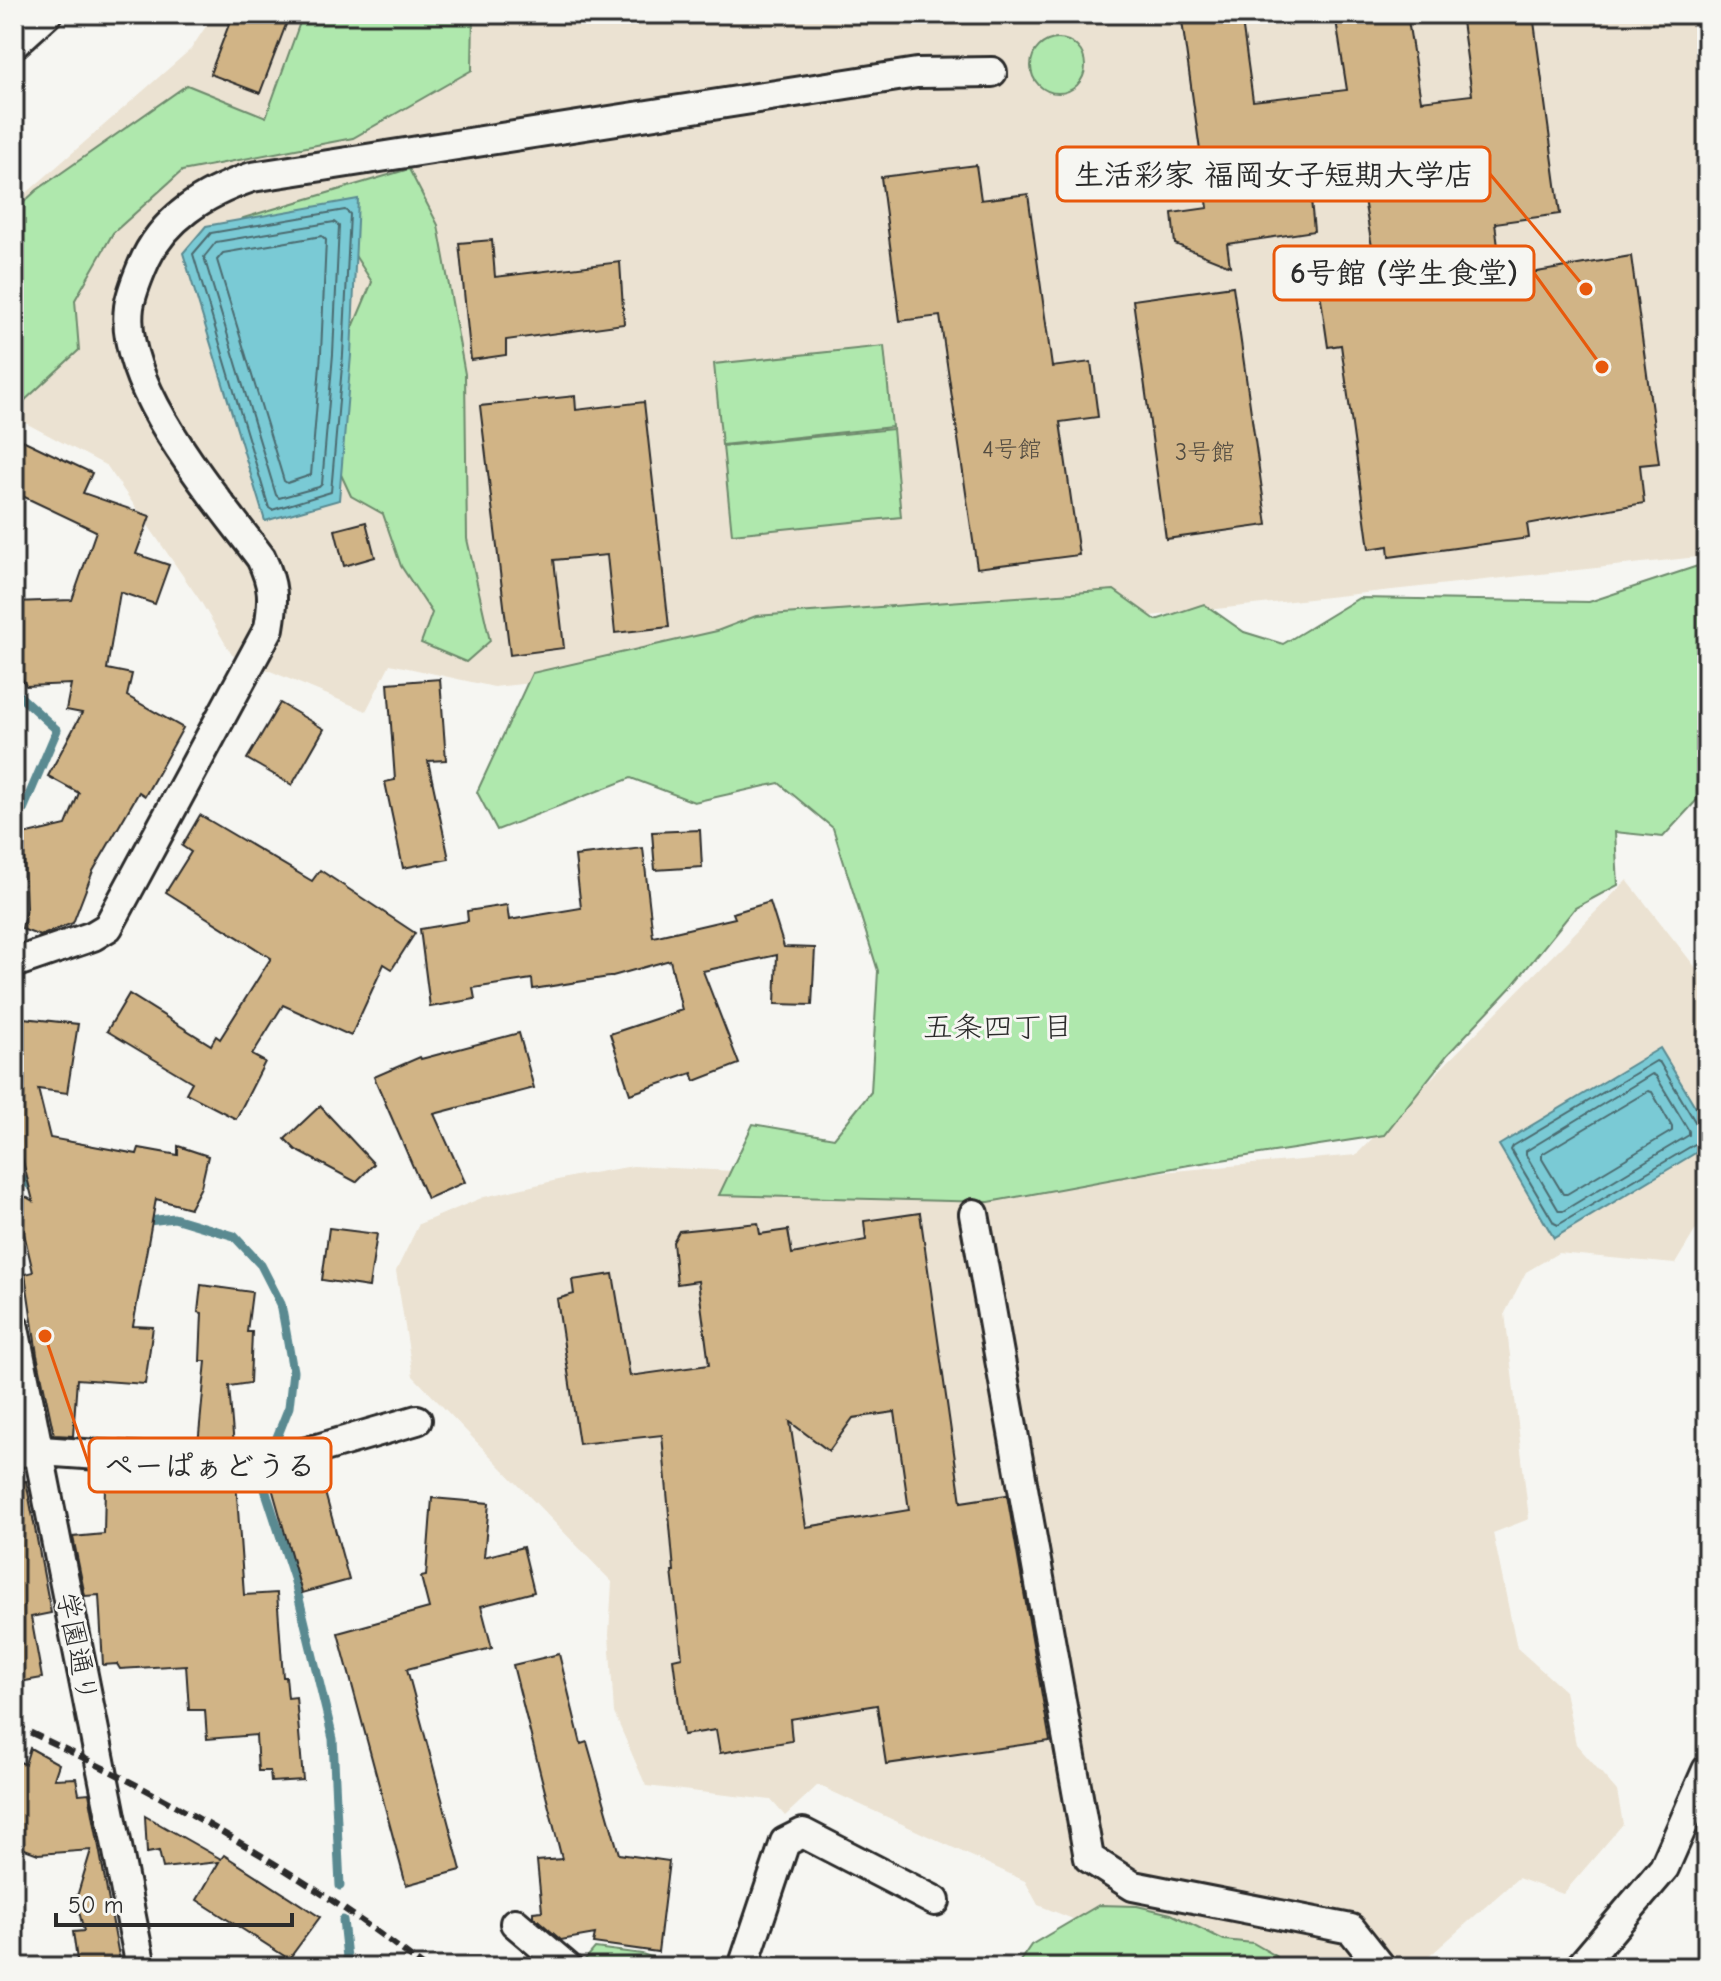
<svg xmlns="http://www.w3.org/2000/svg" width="1721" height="1981" font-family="'Comic Neue','Klee One',sans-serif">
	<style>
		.built { fill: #ebe2d2 }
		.green { fill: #afe8ad; stroke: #6d8a6c; stroke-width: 2 }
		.water { fill: #7acad5; stroke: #5a8a91; stroke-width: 2 }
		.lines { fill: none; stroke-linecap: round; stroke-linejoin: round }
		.shore { stroke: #4b6b6f; stroke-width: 2 }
		.stream { stroke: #5a8a91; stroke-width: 9 }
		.building { fill: #d1b486; stroke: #2b2b2b; stroke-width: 2; fill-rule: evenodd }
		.street-casing { stroke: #2b2b2b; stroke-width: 34 }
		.street { stroke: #f6f6f2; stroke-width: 28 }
		.rail { stroke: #2b2b2b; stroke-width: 6; stroke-dasharray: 12 6; stroke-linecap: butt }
		.labels { text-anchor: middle; stroke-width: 6; stroke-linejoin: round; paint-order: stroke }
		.number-label { font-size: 24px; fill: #544d42 }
		.street-label { font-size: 28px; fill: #2b2b2b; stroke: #f6f6f2 }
		.neighbourhood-label { font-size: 30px; fill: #2b2b2b; stroke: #f6f6f2 }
		.leader { fill: none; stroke: #e8590c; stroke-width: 3 }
		.callout-dot { fill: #e8590c; stroke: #f6f6f2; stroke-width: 3 }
		.callout { fill: #f6f6f2; stroke: #e8590c; stroke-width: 3 }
		.callout-label { font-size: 30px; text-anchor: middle; font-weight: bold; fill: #2b2b2b }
	</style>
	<rect width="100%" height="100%" fill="#f6f6f2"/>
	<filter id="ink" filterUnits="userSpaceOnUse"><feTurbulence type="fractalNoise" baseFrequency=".0125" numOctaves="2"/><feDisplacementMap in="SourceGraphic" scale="16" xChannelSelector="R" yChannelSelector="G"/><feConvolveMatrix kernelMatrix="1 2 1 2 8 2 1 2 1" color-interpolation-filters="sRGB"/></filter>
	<g filter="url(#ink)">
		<g class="built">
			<polygon points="214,14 1707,14 1707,556 494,687 390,664 366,711 232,655 201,602 107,466 14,417 14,204 191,49"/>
			<polygon points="1627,880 1707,982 1707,1211 1675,1264 1558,1253 1526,1272 1505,1313 1529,1519 1493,1533 1517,1648 1565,1691 1576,1744 1617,1791 1623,1824 1563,1894 1518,1878 1417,1967 1193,1967 1038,1905 1025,1881 818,1785 785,1816 771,1800 646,1786 614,1713 609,1634 612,1582 413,1376 396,1271 419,1224 484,1197 575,1176 633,1166 1016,1185 1356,1155"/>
		</g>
		<g class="green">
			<polygon points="303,14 473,14 472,70 353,138 182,171 113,233 75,300 79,350 23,402 14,398 14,211 37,190 187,85 266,117"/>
			<circle cx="1058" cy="66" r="27"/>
			<polygon points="409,169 438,225 465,374 467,539 490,641 466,662 421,643 432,613 401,566 383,514 351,496 331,453 332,377 372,282 338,229 209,277 243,218"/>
			<polygon points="884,346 892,427 722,445 714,364"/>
			<polygon points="893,429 901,517 732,534 723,446"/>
			<polygon points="1707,563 1707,789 1663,837 1615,832 1618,885 1575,908 1513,985 1448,1054 1384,1135 1189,1165 989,1202 719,1195 753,1124 834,1138 871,1092 878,971 833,828 779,783 694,802 631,778 497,830 477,792 532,673 717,631 756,616 1114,590 1156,620 1204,604 1244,632 1283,644 1359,598 1589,602"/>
			<polygon points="1099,1905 1137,1906 1171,1914 1224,1940 1253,1943 1276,1956 1287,1967 1016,1967 1031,1945"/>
			<polygon points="595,1948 642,1954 666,1962 662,1967 587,1967 582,1963"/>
		</g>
		<g class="water">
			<polygon points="358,199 351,355 339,500 265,521 183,253 206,226"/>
			<polygon points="1660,1048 1707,1126 1707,1146 1554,1238 1499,1145"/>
		</g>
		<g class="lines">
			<g class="shore">
				<polygon points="345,210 350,214 343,355 331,492 272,510 269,508 193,254 211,233"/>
				<polygon points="334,222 339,226 333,354 322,484 319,487 279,498 276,495 204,257 216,242"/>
				<polygon points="322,236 326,240 321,353 311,475 287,483 284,481 217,260 223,253"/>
				<polygon points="1652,1074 1656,1076 1689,1131 1689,1135 1563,1211 1559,1211 1526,1155 1526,1151"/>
				<polygon points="1648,1091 1652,1092 1672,1127 1672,1131 1567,1194 1563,1194 1542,1159 1542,1154"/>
				<polyline points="1707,1129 1697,1125 1660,1063 1656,1061 1513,1146 1511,1150 1554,1223 1558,1225 1700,1141 1707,1139"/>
			</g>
			<g class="stream">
				<polyline points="14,691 57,730 19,819 14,866"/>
				<polyline points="14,1172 36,1190"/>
				<polyline points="140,1222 174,1218 234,1236 261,1265 281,1304 293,1371 289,1407 270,1455"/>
				<polyline points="262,1480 294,1578 333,1739 340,1886"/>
				<polyline points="343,1920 348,1967"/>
			</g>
		</g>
		<g class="building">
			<polygon points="233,14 290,14 260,93 210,74"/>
			<polygon points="1181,14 1241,14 1253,101 1347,90 1335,14 1407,14 1421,101 1472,95 1461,14 1533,14 1560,214 1495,223 1502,278 1631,256 1659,463 1640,465 1644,503 1527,524 1529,538 1389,557 1388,546 1369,549 1341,345 1328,347 1319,285 1377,277 1361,181 1310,189 1314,231 1227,244 1230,266 1175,244 1172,213 1208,208"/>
			<polygon points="976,165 981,200 1028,194 1052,367 1091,362 1098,417 1060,422 1079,555 977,568 940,316 900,321 881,177"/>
			<polygon points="492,240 495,277 620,262 624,324 506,340 506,355 471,360 459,243"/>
			<polygon points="1233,286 1267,525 1166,539 1133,300"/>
			<polygon points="575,396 576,410 644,402 669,627 615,633 607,555 554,560 564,648 510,655 480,406"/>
			<polygon points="14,436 92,473 83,493 150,516 136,554 169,565 155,604 120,592 107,669 132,674 127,696 183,728 145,796 139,792 93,871 73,923 40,936 22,929 26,908 23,835 66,825 79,793 48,776 82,713 66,710 71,684 26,686 14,663 14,602 72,600 96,531 14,492"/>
			<polygon points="366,522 375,557 344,566 335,530"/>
			<polygon points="440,679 446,760 428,761 449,859 403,868 385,782 395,780 388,683"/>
			<polygon points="280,703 324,729 292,785 247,759"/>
			<polygon points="200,815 312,881 320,870 415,933 392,969 384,964 351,1036 283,1005 252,1055 265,1062 236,1119 186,1093 192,1082 107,1031 129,994 211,1045 216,1036 220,1039 271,958 166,892 191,852 182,846"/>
			<polygon points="700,830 702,867 655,870 652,832"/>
			<polygon points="643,848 653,937 735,918 733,913 770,902 784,947 815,948 812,1005 775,1004 777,955 703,971 739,1064 695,1081 692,1073 630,1094 610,1034 682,1010 670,960 609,977 533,989 532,979 473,988 475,999 430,1007 420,929 468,921 467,911 507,905 509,920 581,908 575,856"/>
			<polygon points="14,1017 78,1024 67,1093 38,1089 50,1138 137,1154 139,1148 178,1155 178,1146 208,1156 201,1187 190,1208 156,1199 133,1326 153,1327 145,1384 77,1379 73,1436 54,1435 37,1355 25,1274 33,1272 14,1190 33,1201 14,1126"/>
			<polygon points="519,1033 534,1088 434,1114 465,1182 427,1199 374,1077 420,1057 421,1059"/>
			<polygon points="320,1106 374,1164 356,1182 296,1150 285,1139"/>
			<path d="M920,1213L961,1502L1007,1495L1050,1741L886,1764L877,1705L790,1719L792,1741L720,1753L716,1730L683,1735L673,1659L682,1657L672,1571H674L662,1435L579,1444L557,1299L574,1294L572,1280L613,1274L630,1376L709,1365L698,1281L677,1284L673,1242L679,1231L758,1223L760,1234L788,1230L792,1254L866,1240L864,1221ZM895,1412L909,1510L806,1527L790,1422L829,1451L853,1418Z"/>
			<polygon points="329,1228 377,1234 369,1287 322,1280"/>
			<polygon points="201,1285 252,1292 247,1332 252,1332 250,1383 229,1386 234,1447 198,1445 206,1361 200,1361 202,1313 198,1312"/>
			<polygon points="318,1467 349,1580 302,1593 270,1481"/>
			<polygon points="195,1479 236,1481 244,1595 277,1593 283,1677 286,1677 288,1698 296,1697 303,1780 271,1782 270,1771 258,1771 256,1735 207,1739 205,1710 189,1710 186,1665 120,1669 117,1664 103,1665 99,1595 85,1596 73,1537 104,1534 105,1485 195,1486"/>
			<polygon points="26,1481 51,1613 31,1617 42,1678 14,1683 14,1483"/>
			<polygon points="432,1498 489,1503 484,1557 523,1547 534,1592 481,1606 492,1648 407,1669 461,1870 406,1885 338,1633 429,1608 421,1577 426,1576"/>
			<polygon points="559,1654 581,1744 587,1742 619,1854 669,1861 658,1952 593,1943 595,1934 561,1940 533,1916 533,1912 542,1911 537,1861 562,1859 513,1665"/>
			<polygon points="30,1748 59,1764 54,1779 76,1778 79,1794 89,1793 121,1967 78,1967 73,1932 84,1931 76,1900 91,1850 38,1854 14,1845 14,1760 25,1764"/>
			<polygon points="145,1816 221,1859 224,1855 320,1917 289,1959 197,1900 219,1862 163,1868 159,1851 147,1853"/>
		</g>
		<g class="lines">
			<defs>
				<g id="street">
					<polyline points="14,44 47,14"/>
					<path d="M14,963L93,936L108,927L269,628C274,599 274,585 261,558C215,496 119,387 129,307C131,294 137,279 142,267C162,218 205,193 252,177L917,73L992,72"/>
					<polyline points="974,1214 1089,1858 1133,1886 1351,1929 1381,1967"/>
					<polyline points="14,1328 141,1967"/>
					<polyline points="14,1452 41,1451 259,1466 417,1420"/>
					<polyline points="515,1923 567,1967"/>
					<polyline points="743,1967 785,1842 803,1833 935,1901"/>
					<polyline points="1580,1967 1664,1868 1707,1770"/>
				</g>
			</defs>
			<use href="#street" class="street-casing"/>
			<use href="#street" class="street"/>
			<path class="rail" d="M14,1725C158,1791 299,1870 424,1967"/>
		</g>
	</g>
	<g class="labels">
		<g class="number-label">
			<text x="1012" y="457">4号館</text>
			<text x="1205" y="460">3号館</text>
		</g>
		<g class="street-label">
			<text transform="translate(78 1647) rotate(79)" y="10">学園通り</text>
		</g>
		<g class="neighbourhood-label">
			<text x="998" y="1037">五条四丁目</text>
		</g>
	</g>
	<path class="leader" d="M1586 289L1490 174M1602 367L1534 273M45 1336L89 1465"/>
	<g class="callout-dot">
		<circle cx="1586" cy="289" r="8"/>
		<circle cx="1602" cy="367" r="8"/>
		<circle cx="45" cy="1336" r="8"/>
	</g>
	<g class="callout">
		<rect x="1057" y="147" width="433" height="54" rx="8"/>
		<rect x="1274" y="246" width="260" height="54" rx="8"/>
		<rect x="89" y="1438" width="242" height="54" rx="8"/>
	</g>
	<g class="callout-label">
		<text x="1274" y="185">生活彩家 福岡女子短期大学店</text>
		<text x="1404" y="283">6号館 (学生食堂)</text>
		<text x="210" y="1476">ぺーぱぁどうる</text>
	</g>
	<rect width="1721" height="1981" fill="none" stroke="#f6f6f2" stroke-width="48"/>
	<rect x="24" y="24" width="1673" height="1933" fill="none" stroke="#2b2b2b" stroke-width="3" filter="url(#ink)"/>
	<path d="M56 1913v12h236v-12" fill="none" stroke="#2b2b2b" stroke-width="4"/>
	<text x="68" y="1913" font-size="24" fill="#2b2b2b" stroke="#f6f6f2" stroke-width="6" paint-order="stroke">50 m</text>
</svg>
